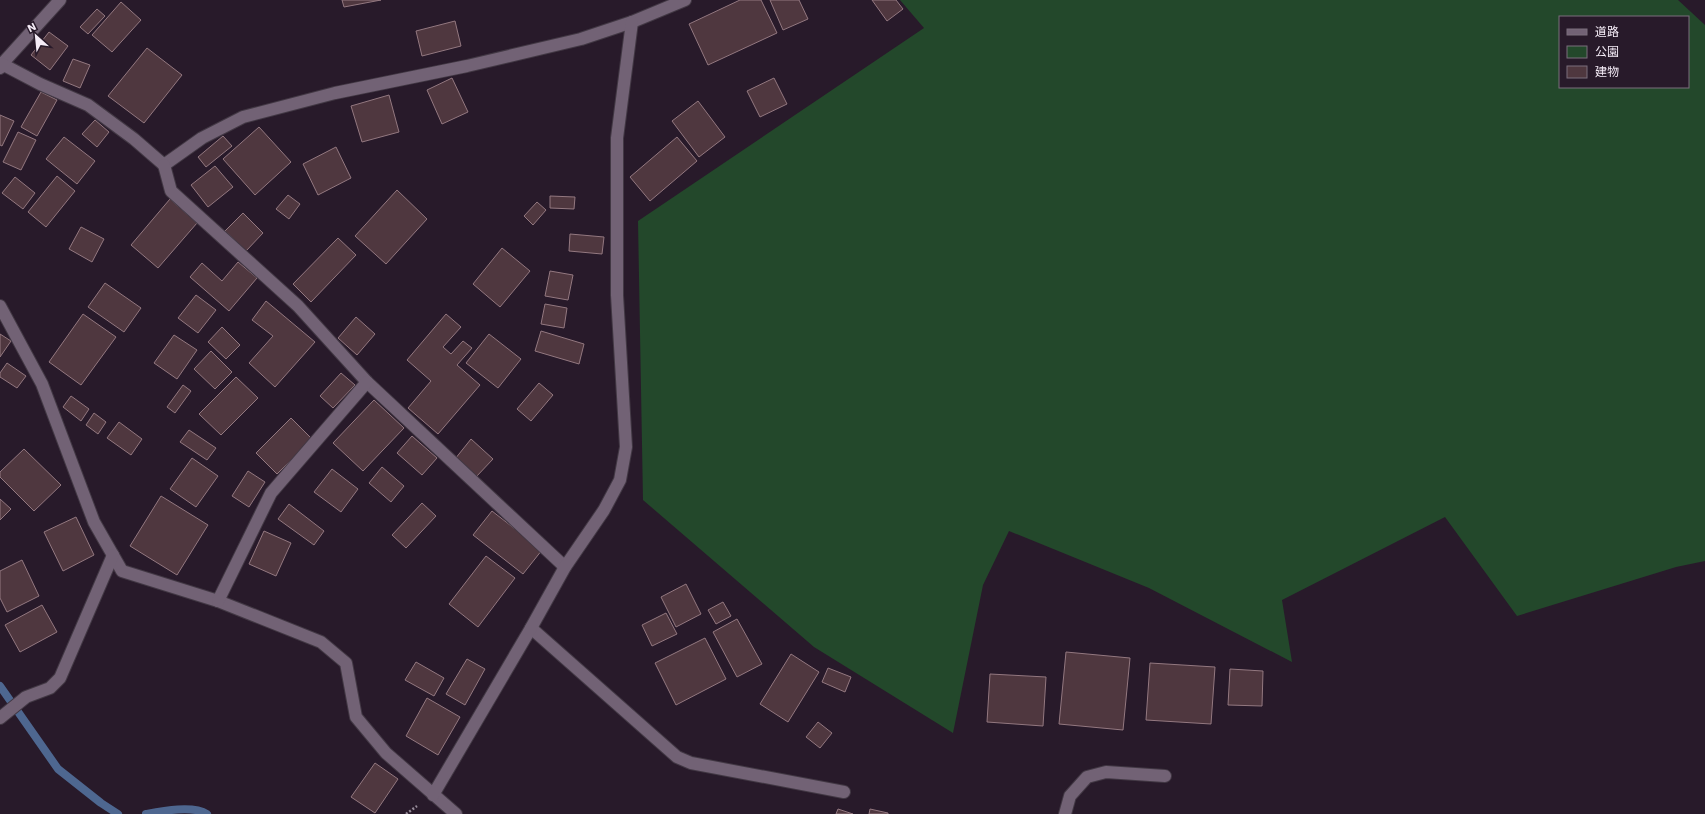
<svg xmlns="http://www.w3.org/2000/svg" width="1705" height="814" font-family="'Work Sans','Noto Sans JP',sans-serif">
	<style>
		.green { fill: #23482b; fill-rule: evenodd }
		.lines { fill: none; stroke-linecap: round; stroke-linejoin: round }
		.stream { stroke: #4e6790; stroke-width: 8 }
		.building { fill: #4f373f; stroke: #937880 }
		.minor-casing { stroke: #423844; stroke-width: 14 }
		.path { stroke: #978b99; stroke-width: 2.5; stroke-dasharray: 2 2; stroke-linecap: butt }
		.minor { stroke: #726275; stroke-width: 12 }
	</style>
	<rect width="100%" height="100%" fill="#281a2a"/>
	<path class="green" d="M900,0H1678L1705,25V561L1676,567L1517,616L1445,517L1282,600L1292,662L1149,588L1009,531L983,585L953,733L814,647L643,500L638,221L924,28ZM1560,17H1688V87H1560Z"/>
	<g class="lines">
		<g class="stream">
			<polyline points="0,686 58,769 101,803 118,814"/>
			<path d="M146,814C162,811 193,805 207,814"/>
		</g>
	</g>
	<g class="building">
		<polygon points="342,0 381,0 344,7"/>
		<polygon points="740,0 761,0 777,33 708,65 689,24"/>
		<polygon points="770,0 799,0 808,19 783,30"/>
		<polygon points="872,0 896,0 903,9 887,21"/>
		<polygon points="121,2 141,20 112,52 92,35"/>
		<polygon points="97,9 105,16 88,34 80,27"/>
		<polygon points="455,21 461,46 422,56 416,31"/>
		<polygon points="49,32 68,46 50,70 31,55"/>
		<polygon points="147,48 182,75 144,123 108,96"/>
		<polygon points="73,59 90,65 80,88 63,81"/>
		<polygon points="452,78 468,112 442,124 427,90"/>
		<polygon points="774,78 787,104 760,117 747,91"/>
		<polygon points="41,92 57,100 37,136 21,127"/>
		<polygon points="389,95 399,132 362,142 351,106"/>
		<polygon points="698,101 725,137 699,157 672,121"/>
		<polygon points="0,115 14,121 2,146 0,145"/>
		<polygon points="95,120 109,132 97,147 82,134"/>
		<polygon points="259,127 291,162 255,195 223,159"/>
		<polygon points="18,132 36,140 21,170 3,162"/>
		<polygon points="223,136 232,146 206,167 198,157"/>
		<polygon points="64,137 95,161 77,184 46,159"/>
		<polygon points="677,137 697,161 650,201 630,177"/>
		<polygon points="336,147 351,178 318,195 303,164"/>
		<polygon points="215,166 233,187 208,207 191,185"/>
		<polygon points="57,176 75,191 46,227 28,212"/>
		<polygon points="15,177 35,193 23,209 2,193"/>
		<polygon points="397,190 427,219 386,264 355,236"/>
		<polygon points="288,195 300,204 289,219 276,209"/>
		<polygon points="550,196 575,197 574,209 550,208"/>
		<polygon points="170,199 197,223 158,268 131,245"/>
		<polygon points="537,202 546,210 533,225 524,216"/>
		<polygon points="243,213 263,233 246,251 225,231"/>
		<polygon points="81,227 104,239 92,262 69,249"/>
		<polygon points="570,234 604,237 602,254 569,251"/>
		<polygon points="338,238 356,255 311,302 293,284"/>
		<polygon points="502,248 530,271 500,307 473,284"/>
		<polygon points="238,262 257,278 229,311 190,277 202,263 222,281"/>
		<polygon points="550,271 573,275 568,300 545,296"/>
		<polygon points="105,283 141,308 124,332 88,307"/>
		<polygon points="196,295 216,310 198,333 178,318"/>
		<polygon points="266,301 315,342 275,387 249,363 273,336 252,320"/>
		<polygon points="545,304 567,308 564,328 541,324"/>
		<polygon points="83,314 116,337 81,385 49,362"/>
		<polygon points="446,314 461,327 443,347 451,354 463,341 472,348 457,365 480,385 438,434 408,408 431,381 407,360"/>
		<polygon points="356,317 375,334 357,355 338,338"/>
		<polygon points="222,327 240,345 226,359 208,342"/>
		<polygon points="541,331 584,344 579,364 535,351"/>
		<polygon points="0,334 11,341 0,357"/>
		<polygon points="489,334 521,359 498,388 466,363"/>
		<polygon points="174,335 197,350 177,379 154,363"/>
		<polygon points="211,351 232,372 215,389 194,369"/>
		<polygon points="7,363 26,376 17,388 0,377 0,373"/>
		<polygon points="341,373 355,385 333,408 320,396"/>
		<polygon points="236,377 258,398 221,435 199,414"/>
		<polygon points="539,383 553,395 531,421 517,409"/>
		<polygon points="183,385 191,391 175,413 167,407"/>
		<polygon points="71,396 89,409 81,421 63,407"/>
		<polygon points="374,400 404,428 363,471 333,443"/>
		<polygon points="94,413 106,422 98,434 86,425"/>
		<polygon points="291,418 312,439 277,474 256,453"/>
		<polygon points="119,422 142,439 131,455 107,438"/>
		<polygon points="189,430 216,448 207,460 180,442"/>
		<polygon points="412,436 437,458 422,475 397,453"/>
		<polygon points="471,439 493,459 476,477 455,459"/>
		<polygon points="24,449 61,485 34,511 0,477 0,472"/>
		<polygon points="192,458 218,476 196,507 170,489"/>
		<polygon points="382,467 404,486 391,502 369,483"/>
		<polygon points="332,469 358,489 341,512 314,492"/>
		<polygon points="248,471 265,482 249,507 232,496"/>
		<polygon points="161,496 208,525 177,575 130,546"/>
		<polygon points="0,499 11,509 0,520"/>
		<polygon points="422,503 436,516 406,548 392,535"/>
		<polygon points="289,504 324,531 314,545 278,519"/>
		<polygon points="492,511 542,550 523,574 473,535"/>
		<polygon points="76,517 94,555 63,571 44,532"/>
		<polygon points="264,531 291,543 276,576 249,564"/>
		<polygon points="486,556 515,578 478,627 449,604"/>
		<polygon points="22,560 39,596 7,612 0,598 0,571"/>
		<polygon points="686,584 701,614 676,627 661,597"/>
		<polygon points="723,602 731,616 716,624 708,610"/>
		<polygon points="42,605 57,632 20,652 5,625"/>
		<polygon points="666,613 677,634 652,646 642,625"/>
		<polygon points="737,619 762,664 737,677 713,632"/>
		<polygon points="705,638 726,679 676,705 655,663"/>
		<polygon points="1066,652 1130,658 1123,730 1059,724"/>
		<polygon points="791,654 819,672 788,722 760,704"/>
		<polygon points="467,659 485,669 465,705 446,694"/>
		<polygon points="416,662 444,678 434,696 405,680"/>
		<polygon points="1150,663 1215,667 1211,724 1146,720"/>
		<polygon points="828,668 851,677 845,692 822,682"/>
		<polygon points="1230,669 1263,671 1262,706 1228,705"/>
		<polygon points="990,674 1046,677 1043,726 987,722"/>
		<polygon points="427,698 460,717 438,755 406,736"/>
		<polygon points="818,722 832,733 820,748 806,737"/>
		<polygon points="375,763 398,779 375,813 351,797"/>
		<polygon points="838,809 853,814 836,814"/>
		<polygon points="870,809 888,813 888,814 869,814"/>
	</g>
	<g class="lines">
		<defs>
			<g id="minor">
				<polyline points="2,64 60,0"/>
				<polyline points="0,68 2,64 40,84 88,105 134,139 164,165 202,138 243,117 335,93 467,66 581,39 632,22 685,0"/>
				<polyline points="164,165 171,191 298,306 367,382 565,567"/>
				<polyline points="0,306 42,384 94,522 122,571 218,601 321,642 346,663 356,717 386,753 456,814"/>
				<polyline points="218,601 271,493 367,382"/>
				<polyline points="531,628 677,757 691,763 844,792"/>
				<polyline points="0,718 26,697 50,688 60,678 113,555"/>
				<polyline points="433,795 531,628 565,567 604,510 620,480 626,447 617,295 617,138 632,22"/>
				<polyline points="1065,814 1070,796 1087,777 1106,772 1165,776"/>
			</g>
		</defs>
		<use href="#minor" class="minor-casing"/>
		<polyline class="path" points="406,814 417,806"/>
		<use href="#minor" class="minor"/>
	</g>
	<rect x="1559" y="16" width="130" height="72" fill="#281a2a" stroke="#7a6e7c"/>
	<rect x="1567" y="29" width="20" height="6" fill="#726275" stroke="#7a6e7c"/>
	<text x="1595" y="36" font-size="12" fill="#f5ecf7">道路</text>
	<rect x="1567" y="46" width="20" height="12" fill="#23482b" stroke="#7a6e7c"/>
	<text x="1595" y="56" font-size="12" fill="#f5ecf7">公園</text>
	<rect x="1567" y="66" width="20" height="12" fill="#4f373f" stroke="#7a6e7c"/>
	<text x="1595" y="76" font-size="12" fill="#f5ecf7">建物</text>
	<g transform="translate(36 36) rotate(333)" stroke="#281a2a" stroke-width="3" paint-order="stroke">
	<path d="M0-3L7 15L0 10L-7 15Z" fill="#f5ecf7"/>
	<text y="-6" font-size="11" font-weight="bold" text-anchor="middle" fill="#f5ecf7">N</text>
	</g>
</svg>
